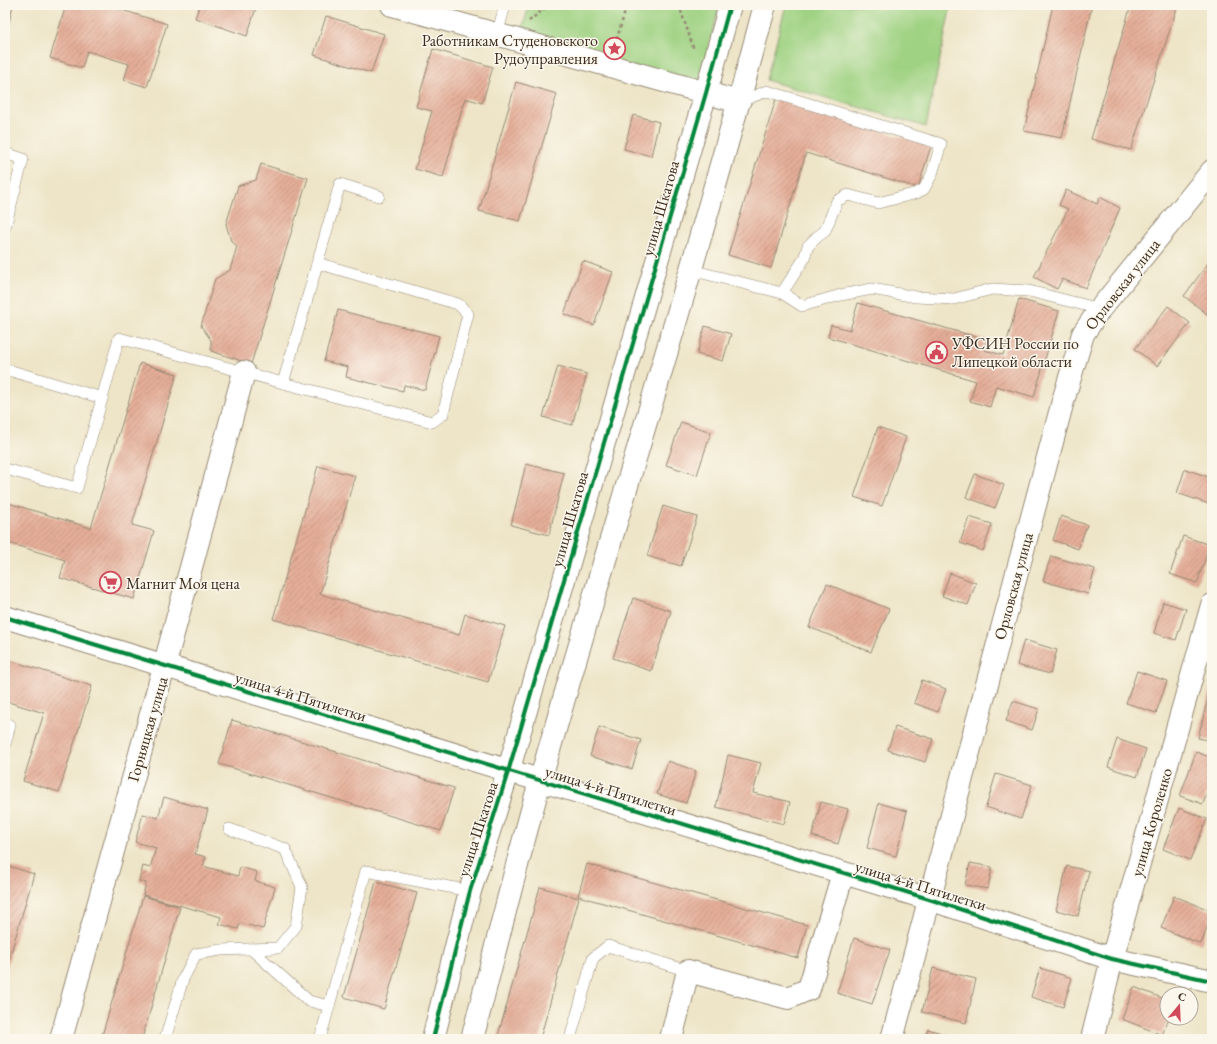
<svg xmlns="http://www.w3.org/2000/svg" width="1217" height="1044" font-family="'EB Garamond',serif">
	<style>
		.park { fill: #9fd282; stroke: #6d7e50 }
		.building { fill: url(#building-hatch) }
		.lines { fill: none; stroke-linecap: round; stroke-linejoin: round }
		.service-casing { stroke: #948873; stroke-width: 12 }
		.minor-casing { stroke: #948873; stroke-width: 24 }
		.path { stroke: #948873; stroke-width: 2.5; stroke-dasharray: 3 3; stroke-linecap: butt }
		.service { stroke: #fff; stroke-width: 11 }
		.minor { stroke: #fff; stroke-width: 22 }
		.cycleway-casing { stroke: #fbf7ec; stroke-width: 6 }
		.cycleway { stroke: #00873e; stroke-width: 4 }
		.labels { text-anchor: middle; stroke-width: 3; stroke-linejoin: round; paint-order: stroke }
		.poi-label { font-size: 16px; fill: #3b2a1e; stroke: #fbf7ec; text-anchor: start }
		.street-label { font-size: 16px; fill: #3b2a1e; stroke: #fbf7ec }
	</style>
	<defs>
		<pattern id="building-hatch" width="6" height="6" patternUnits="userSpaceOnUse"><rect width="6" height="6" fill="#e5ae99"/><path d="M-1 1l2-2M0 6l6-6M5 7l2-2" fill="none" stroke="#bb8e7c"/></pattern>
	</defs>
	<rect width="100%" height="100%" fill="#fbf7ec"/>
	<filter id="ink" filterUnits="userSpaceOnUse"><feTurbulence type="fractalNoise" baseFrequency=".025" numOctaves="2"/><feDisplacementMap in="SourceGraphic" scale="8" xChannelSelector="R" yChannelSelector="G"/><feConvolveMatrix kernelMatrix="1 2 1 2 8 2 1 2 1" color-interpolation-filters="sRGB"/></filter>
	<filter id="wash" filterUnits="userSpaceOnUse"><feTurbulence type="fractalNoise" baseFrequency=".012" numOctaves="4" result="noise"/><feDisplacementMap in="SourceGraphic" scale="16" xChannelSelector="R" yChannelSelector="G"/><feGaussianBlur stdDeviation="0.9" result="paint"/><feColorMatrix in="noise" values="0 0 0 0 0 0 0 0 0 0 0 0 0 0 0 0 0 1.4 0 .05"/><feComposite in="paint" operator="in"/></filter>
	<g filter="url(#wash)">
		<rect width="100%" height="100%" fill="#eee5c8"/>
		<g class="park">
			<polygon points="529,5 720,5 698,85 521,34"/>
			<polygon points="786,5 951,5 926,127 766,80"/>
		</g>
		<g id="blocks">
			<g class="building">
				<polygon points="5,5 13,5 6,36 5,36"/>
				<polygon points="66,5 106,5 167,24 147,87 124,80 129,64 87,51 82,68 50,58"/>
				<polygon points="200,5 257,5 247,36 195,18"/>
				<polygon points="1053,5 1092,5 1062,138 1024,131"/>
				<polygon points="1131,5 1178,5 1131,150 1091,139"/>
				<polygon points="326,16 384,34 371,73 314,55"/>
				<polygon points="433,49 493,67 482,103 465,98 443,177 415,169 432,111 416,107"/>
				<polygon points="516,82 557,94 520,221 479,211"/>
				<polygon points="776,99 931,146 918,188 806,153 771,268 728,255"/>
				<polygon points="633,115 659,122 651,156 624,149"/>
				<polygon points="261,164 308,178 251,364 211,351 211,340 201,326 215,279 230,270 237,246 231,241 226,224 238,186 256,180"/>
				<polygon points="1066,190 1097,204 1100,197 1120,208 1086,288 1062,279 1057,289 1034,277 1068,209 1059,205"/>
				<polygon points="1212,258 1212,307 1207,314 1184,296"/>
				<polygon points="583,261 613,272 594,325 564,314"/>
				<polygon points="1019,299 1059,311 1034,397 996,386 990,407 970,401 976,381 828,337 831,325 850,330 858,303 987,340 984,350 1003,355"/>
				<polygon points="1168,306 1190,323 1157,366 1135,349"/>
				<polygon points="338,310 439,336 425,390 404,385 403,391 346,377 348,367 324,361"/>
				<polygon points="705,326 731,334 723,361 697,354"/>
				<polygon points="140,363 177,374 132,525 154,531 134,599 60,578 65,560 5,542 5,502 91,528"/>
				<polygon points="558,366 587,374 572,425 543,417"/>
				<polygon points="681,422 711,432 697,475 666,465"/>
				<polygon points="878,427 906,437 882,506 854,497"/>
				<polygon points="526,464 564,473 549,535 511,525"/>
				<polygon points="318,466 355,476 320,594 459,635 465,614 505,626 488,682 273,619"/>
				<polygon points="1185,469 1212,478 1212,505 1177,493"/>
				<polygon points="975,474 1004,485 995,508 966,497"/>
				<polygon points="663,506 697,517 681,566 647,556"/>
				<polygon points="1061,516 1087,525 1078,549 1053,540"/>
				<polygon points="969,517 992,524 983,551 960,543"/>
				<polygon points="1183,536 1210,545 1197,583 1170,574"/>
				<polygon points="1051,556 1095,569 1088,594 1043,581"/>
				<polygon points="950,573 976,583 968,605 942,596"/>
				<polygon points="827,584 889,609 871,652 809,627"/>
				<polygon points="633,598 671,611 651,671 613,658"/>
				<polygon points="1163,602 1186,609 1176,640 1154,633"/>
				<polygon points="1024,640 1057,650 1050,674 1017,665"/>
				<polygon points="5,659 92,686 59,792 23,781 44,713 5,701"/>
				<polygon points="1137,671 1167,681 1156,713 1126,703"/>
				<polygon points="922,680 946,689 938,712 914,703"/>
				<polygon points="1211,686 1212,686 1212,741 1198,738"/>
				<polygon points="1013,701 1039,709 1032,730 1006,721"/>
				<polygon points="232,720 454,788 441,831 219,764"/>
				<polygon points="599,727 641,740 632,769 590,756"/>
				<polygon points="895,727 933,739 925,762 888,750"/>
				<polygon points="1117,739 1146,749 1137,777 1108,767"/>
				<polygon points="1196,752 1212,758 1212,780 1203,804 1180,796"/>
				<polygon points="728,755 761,763 753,793 790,802 784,824 716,807"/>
				<polygon points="668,761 696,771 686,803 657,794"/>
				<polygon points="996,774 1032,785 1021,819 986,807"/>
				<polygon points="164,797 208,810 195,854 206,857 203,866 238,876 240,867 257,872 255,881 275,887 263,929 240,923 238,929 219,924 221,917 143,895 146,883 139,881 143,866 150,868 156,848 135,842 143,814 158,818"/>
				<polygon points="821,802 848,809 838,844 812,836"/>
				<polygon points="879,803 907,811 896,856 867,848"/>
				<polygon points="1179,808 1207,819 1190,860 1163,849"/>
				<polygon points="970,863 992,867 988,889 965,885"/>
				<polygon points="587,864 807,925 798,958 578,896"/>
				<polygon points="5,865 34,874 5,973"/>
				<polygon points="1067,866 1089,871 1078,916 1056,910"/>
				<polygon points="376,882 417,893 384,1009 344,997"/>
				<polygon points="540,887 579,898 540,1039 497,1039"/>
				<polygon points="143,896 180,907 142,1039 101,1039"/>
				<polygon points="1174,896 1212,911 1212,915 1201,944 1161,928"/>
				<polygon points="854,938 890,950 872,1004 837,993"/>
				<polygon points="933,968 976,979 966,1023 922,1012"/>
				<polygon points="1040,968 1072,978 1063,1007 1031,997"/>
				<polygon points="1134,987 1167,1000 1167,1018 1169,1018 1162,1035 1122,1019"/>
				<polygon points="928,1029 960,1039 924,1039"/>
			</g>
		</g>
	</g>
	<g filter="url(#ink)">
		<use href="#blocks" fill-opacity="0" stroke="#948873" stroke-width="1"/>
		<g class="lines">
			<defs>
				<g id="service">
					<polyline points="497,35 505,5"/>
					<polyline points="739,102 767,91 941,144 932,174 924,189 917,193 878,203 848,195 837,201 825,231 817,237 808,246 804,259 782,293"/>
					<polyline points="5,153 23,159 5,227"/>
					<polyline points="691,270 782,293 802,306 841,295 872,289 916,297 954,299 992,289 1029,291 1100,309"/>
					<polyline points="5,369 102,398"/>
					<polyline points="283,383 432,422 443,414 468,314 458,304 317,263"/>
					<polyline points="5,469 77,488 119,338 283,383 340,184 379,196"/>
					<polyline points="5,723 10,725 5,744"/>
					<polyline points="251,949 309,1001 329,1006"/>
					<polyline points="165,1039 183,979 196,954 221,950 278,948 296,926 302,887 285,849 229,829"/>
					<polyline points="320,1039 366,871 470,891"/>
					<polyline points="570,1039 593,958 608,946 688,971"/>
				</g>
				<g id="minor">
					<polyline points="392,5 739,102"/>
					<polyline points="5,617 929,899 1112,959 1212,981"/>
					<polyline points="61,1039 164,667 244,372"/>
					<polyline points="433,1039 470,891 508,772 706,93 730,5"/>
					<path d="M472,1039C495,952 516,864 541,778C615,520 696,264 765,5"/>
					<polyline points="671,1039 688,971 788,998 809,989 843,873"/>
					<polyline points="892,1039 1063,401 1083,334 1100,309 1212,171"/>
					<polyline points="1092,1039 1112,959 1212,605"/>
				</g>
			</defs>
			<use href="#service" class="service-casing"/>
			<use href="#minor" class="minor-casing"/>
			<g class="path">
				<polyline points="679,5 694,50"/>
				<polyline points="529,21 549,5"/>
				<polyline points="615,45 627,5"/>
			</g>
			<use href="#service" class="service"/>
			<use href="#minor" class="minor"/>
			<defs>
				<g id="cycleway">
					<polyline points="5,617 929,899 1112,959 1212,981"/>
					<polyline points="433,1039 470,891 508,772 706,93 730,5"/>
				</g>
			</defs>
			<use href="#cycleway" class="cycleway-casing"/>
			<use href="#cycleway" class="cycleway"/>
		</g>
	</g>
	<defs>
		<symbol id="sight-ring" viewBox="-11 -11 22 22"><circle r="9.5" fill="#fbf7ec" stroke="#d1495b" stroke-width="1.5"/><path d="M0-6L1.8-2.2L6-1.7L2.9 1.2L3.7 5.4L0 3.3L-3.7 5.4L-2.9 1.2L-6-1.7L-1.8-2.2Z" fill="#d1495b"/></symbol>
		<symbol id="civic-ring" viewBox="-11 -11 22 22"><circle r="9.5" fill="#fbf7ec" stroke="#d1495b" stroke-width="1.5"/><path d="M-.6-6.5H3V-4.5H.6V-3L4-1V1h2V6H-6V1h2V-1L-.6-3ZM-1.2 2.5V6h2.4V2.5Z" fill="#d1495b"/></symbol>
		<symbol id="supermarket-ring" viewBox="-11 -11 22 22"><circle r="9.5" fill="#fbf7ec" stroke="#d1495b" stroke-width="1.5"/><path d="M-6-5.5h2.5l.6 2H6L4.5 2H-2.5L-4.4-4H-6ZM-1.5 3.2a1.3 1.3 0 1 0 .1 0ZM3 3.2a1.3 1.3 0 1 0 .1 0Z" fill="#d1495b"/></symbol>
	</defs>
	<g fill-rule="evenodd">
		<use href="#sight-ring" x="602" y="36" width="25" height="25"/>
		<use href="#civic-ring" x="924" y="340" width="25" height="25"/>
		<use href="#supermarket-ring" x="98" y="570" width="25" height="25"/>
	</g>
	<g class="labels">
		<g class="poi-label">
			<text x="598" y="46" text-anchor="end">Работникам Студеновского<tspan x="598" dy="18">Рудоуправления</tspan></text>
			<text x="952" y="349">УФСИН России по<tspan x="952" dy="18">Липецкой области</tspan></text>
			<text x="126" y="589">Магнит Моя цена</text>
		</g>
		<g class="street-label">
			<text transform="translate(660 208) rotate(-74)" y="6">улица Шкатова</text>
			<text transform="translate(1122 284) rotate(-52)" y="6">Орловская улица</text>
			<text transform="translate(569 519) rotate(-74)" y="6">улица Шкатова</text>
			<text transform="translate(1013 586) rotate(-75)" y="6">Орловская улица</text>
			<text transform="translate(301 696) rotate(17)" y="6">улица 4-й Пятилетки</text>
			<text transform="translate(147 729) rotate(-74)" y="6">Горняцкая улица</text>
			<text transform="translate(611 790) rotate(17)" y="6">улица 4-й Пятилетки</text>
			<text transform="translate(1151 822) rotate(-74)" y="6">улица Короленко</text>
			<text transform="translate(477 829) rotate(-72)" y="6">улица Шкатова</text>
			<text transform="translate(921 885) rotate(17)" y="6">улица 4-й Пятилетки</text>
		</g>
	</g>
	<rect width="1217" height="1044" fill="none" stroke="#fbf7ec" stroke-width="20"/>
	<g transform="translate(1179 1006) rotate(19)"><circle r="19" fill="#fbf7ec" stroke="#aea59a"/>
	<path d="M0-3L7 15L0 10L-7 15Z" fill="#d1495b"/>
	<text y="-6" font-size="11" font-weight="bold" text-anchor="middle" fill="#3b2a1e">С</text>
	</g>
</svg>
